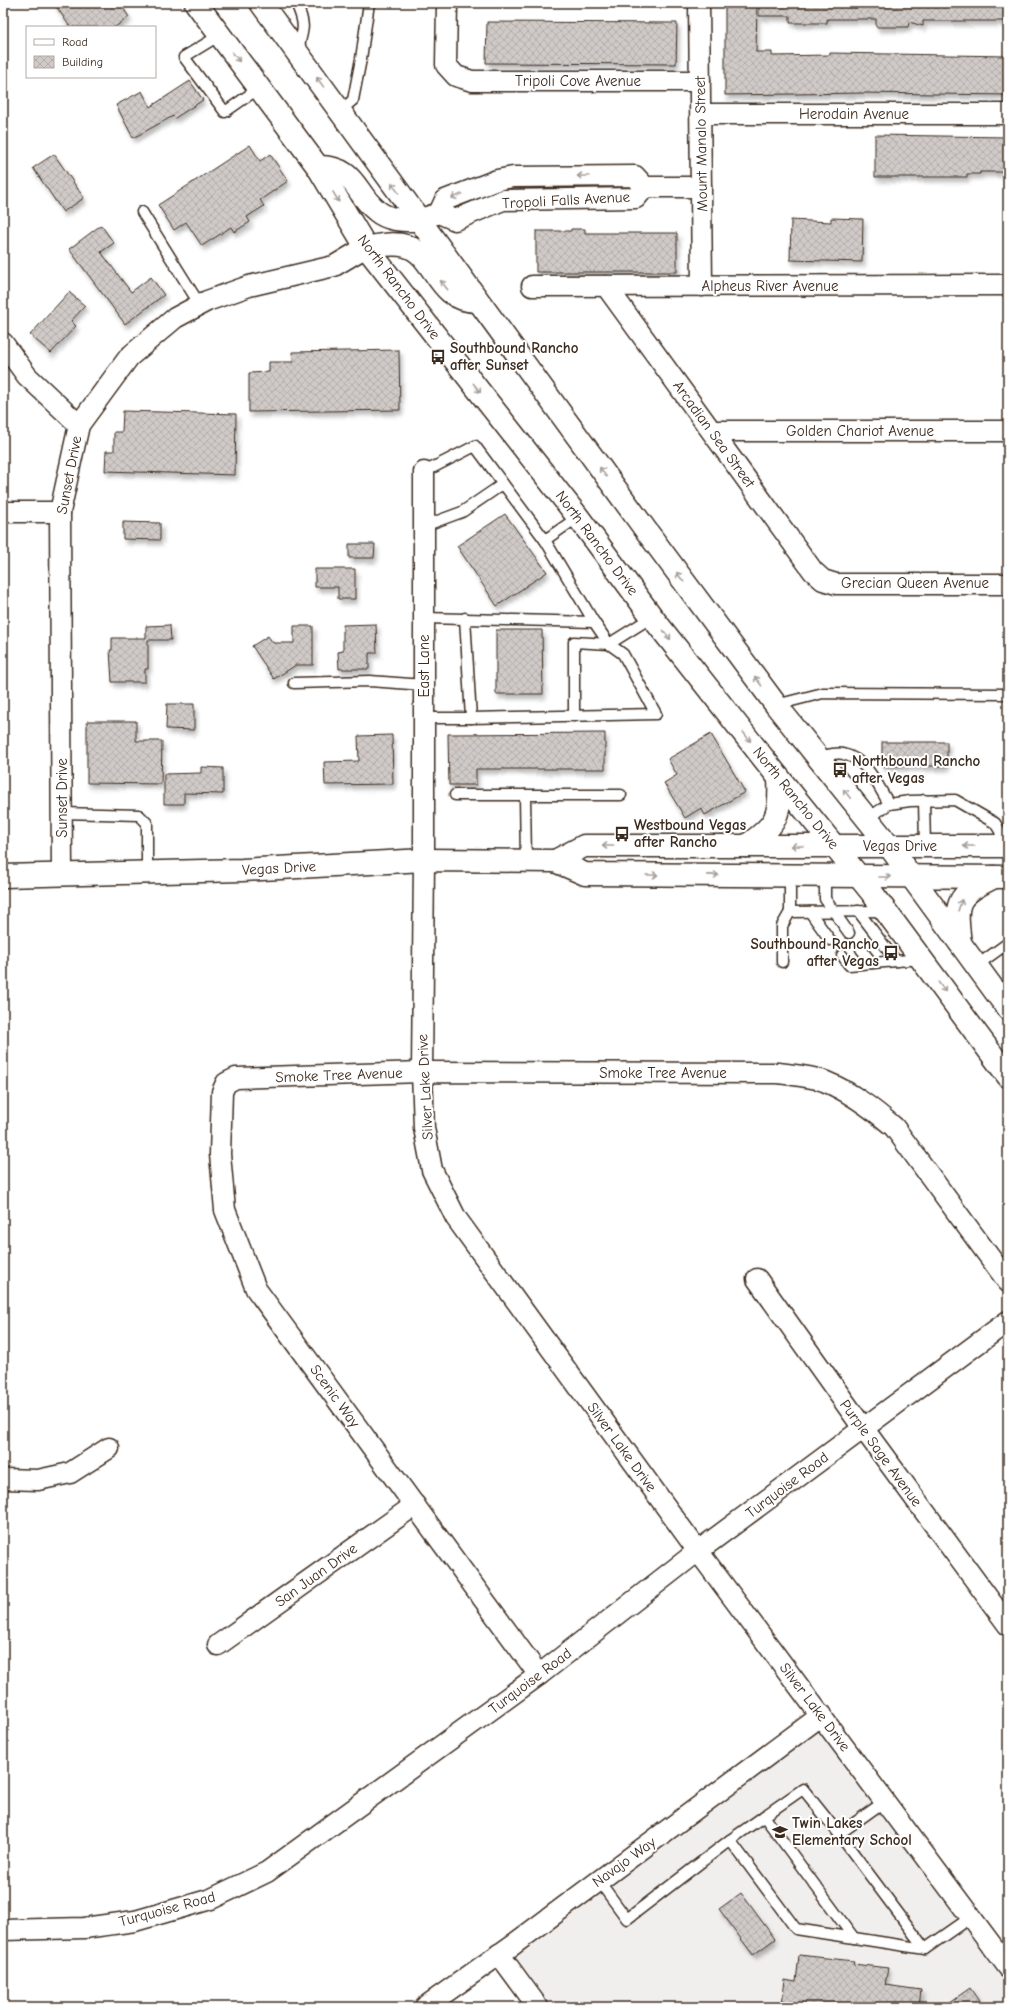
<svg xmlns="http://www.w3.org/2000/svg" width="1011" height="2010" font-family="'Comic Neue',sans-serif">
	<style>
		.built { fill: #f1efee }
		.building { fill: url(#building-cross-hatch); stroke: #3b2a1e; filter: url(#shadow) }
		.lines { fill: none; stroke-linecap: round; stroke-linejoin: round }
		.lane-casing { stroke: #3b2a1e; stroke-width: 13 }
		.street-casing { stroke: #3b2a1e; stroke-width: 23 }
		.secondary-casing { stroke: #3b2a1e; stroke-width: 25 }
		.primary-casing { stroke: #3b2a1e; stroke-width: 25 }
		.lane { stroke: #fff; stroke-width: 10 }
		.street { stroke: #fff; stroke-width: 20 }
		.secondary { stroke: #fff; stroke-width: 22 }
		.primary { stroke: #fff; stroke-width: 22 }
		.oneway { stroke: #a79f9a }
		.labels { text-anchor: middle; stroke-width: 4; stroke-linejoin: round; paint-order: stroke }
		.street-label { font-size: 15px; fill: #3b2a1e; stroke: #fff }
		.poi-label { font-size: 15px; font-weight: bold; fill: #3b2a1e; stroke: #fff; text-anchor: start }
	</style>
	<defs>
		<pattern id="building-cross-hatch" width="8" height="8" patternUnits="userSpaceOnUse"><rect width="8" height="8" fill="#cfcac7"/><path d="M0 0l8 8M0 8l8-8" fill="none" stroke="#b3aeaa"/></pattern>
		<filter id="shadow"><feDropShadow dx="2.5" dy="4.5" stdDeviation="2" flood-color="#0004"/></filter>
	</defs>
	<rect width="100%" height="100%" fill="#fff"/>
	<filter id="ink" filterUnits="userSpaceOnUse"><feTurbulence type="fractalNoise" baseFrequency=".025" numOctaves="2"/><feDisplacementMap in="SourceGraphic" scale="8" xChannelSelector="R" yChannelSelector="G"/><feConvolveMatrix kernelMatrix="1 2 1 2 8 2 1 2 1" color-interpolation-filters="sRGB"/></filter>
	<g filter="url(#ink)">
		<polygon class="built" points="815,1716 1008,1972 1008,2007 542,2007 499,1948"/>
		<g class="building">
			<polygon points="54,3 120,3 129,17 115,27 70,27"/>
			<polygon points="725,3 757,3 756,52 772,52 772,56 830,55 830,53 1008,56 1008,95 863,93 725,95"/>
			<polygon points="759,3 1008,3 1008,21 923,21 923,26 909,22 908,27 876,27 876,19 827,19 827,23 790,23 790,16 759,16"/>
			<polygon points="487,22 677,23 676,64 486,63"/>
			<polygon points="190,81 203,100 175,118 173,116 133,138 116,105 142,91 150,107"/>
			<polygon points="875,135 1008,137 1008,172 980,172 980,174 967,174 967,177 875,177"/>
			<polygon points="250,145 260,161 270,154 288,181 260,200 264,206 247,217 250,222 234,232 231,227 202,246 186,222 174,230 158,205"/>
			<polygon points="54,154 84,198 63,212 33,168"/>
			<polygon points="831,218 863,219 862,262 790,260 791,220 831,222"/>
			<polygon points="101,225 114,243 101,252 131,292 151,277 164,295 125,324 69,249"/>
			<polygon points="571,229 585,229 585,233 677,233 677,272 536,272 536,231 571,231"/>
			<polygon points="69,292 85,306 71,321 76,326 51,353 30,335"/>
			<polygon points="399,350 400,410 249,412 249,373 269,372 269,362 293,362 292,352"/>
			<polygon points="123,411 236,414 235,475 105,471 106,451 114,451 114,432 122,432"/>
			<polygon points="505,514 547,572 497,606 457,546"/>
			<polygon points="123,522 160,523 160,540 123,539"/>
			<polygon points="349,544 375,544 374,558 349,558"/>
			<polygon points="315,569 355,569 355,599 338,599 338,587 315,587"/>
			<polygon points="376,624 377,653 369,653 369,669 339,669 338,652 343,651 343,625"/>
			<polygon points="170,625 171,640 148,640 148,669 145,669 145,682 112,682 110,650 112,650 112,638 146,638 146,626"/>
			<polygon points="294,626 313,626 313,665 296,665 274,679 252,646 268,636 273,643 294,643"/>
			<polygon points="496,630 542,630 543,694 496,694"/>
			<polygon points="167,704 194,704 194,730 166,729"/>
			<polygon points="87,721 136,721 136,741 162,741 161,784 87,783"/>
			<polygon points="605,733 605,769 476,769 476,785 449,785 448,734"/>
			<polygon points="711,734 745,792 705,815 701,808 685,818 664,783 677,775 668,759"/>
			<polygon points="392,735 393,784 325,785 324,762 359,761 358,736"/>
			<rect x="882" y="742" width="65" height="24"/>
			<polygon points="201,767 223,768 223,794 184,793 184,804 164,804 164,774 201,773"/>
			<polygon points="741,1893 775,1939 753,1955 719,1909"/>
			<polygon points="799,1955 854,1961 853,1964 888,1968 885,1985 921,1990 919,2007 790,2007 790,2005 782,2004 785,1980 796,1982"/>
			<polygon points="970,1988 983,2007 943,2007"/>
		</g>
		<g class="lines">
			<defs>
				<g id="lane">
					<path d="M296,3C306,25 304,29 297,51"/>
					<polyline points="220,35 184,57 225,112 259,88"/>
					<polyline points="340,111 353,100 361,59 369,3"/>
					<polyline points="142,212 200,305"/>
					<polyline points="424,472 475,446 545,540"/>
					<polyline points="424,526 462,512 503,484"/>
					<polyline points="424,618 594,622 545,540 578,517"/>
					<polyline points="294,683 370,681 424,685"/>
					<polyline points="776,705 823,693 1008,694"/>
					<polyline points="574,716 574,642 609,644 652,617"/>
					<polyline points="424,718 471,718 465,618"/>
					<polyline points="471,718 656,714 623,654 609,644 594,622"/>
					<path d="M817,757C825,756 835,752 843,754C867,759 877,784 889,804L910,801L955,800L995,823L1000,831L1003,846"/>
					<polyline points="455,795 621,795"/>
					<polyline points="525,795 526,861"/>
					<polyline points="924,800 925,846"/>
					<polyline points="62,813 139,815 147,823 147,873"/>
					<polyline points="867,819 889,804"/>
					<polyline points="790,876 790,912 884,911"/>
					<polyline points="825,876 825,899 849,933"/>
					<polyline points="858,911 896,961"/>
					<polyline points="810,912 830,940"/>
					<polyline points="861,949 872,963"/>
					<polyline points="842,955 849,965 921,959"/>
					<polyline points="782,962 782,926 790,912"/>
					<polyline points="976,966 1008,943"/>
					<polyline points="764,1816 854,1938"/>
					<polyline points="839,1834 925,1949"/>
					<polyline points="730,1840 803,1789 839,1834 885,1801"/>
					<polyline points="599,1881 627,1919 730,1840 796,1929 925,1949 971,1917"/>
				</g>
				<g id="street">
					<polyline points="447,3 446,65 456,76 472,81 700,81"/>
					<polyline points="699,3 702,286"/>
					<polyline points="701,114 1008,114"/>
					<polyline points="439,213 445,200 497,180 513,177 635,176 645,187 701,187"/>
					<polyline points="427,217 439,213 455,220 503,200 636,198 645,187"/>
					<polyline points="532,286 1008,285"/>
					<polyline points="606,286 813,571 823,580 836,584 1008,584"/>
					<polyline points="3,343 27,376 79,425"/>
					<polyline points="712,431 1008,431"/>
					<polyline points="424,472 424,860 422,1072 424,1128 432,1170 456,1218 698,1551 1008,1967"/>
					<polyline points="3,512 60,512"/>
					<polyline points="62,874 60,512 79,425 129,357 175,318 207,301 249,286 334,266 366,247"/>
					<polyline points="757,1279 863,1428 1008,1625"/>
					<polyline points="3,1479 38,1480 70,1473 109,1448"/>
					<polyline points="218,1645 415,1505"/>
					<path d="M539,1675L256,1289L225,1210L220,1154L222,1092L226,1083L236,1078L422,1072L778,1073C793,1075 810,1076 824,1081C851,1092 873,1109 894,1127L1008,1282"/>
					<polyline points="3,1930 84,1928 135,1921 211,1899 267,1872 539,1675 698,1551 1008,1321"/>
					<polyline points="499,1954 538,2007"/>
					<polyline points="425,2007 514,1944 822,1715"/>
				</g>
				<g id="secondary">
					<polyline points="555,861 584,846 1008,846"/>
					<polyline points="3,876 242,870 424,860 555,861 585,874 1008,877"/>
				</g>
				<g id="primary">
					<polyline points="196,3 318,167 366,247 578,517 652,617 779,778 873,894 1008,1076"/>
					<polyline points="261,3 645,529 776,705 889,846 1008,1009"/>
					<path d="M318,167C357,167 353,192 377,211C389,221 404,220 418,220"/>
					<path d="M366,247C379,246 394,242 406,246C437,255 435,301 477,301"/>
					<path d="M746,846C777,825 781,816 779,778"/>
					<path d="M960,943C955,902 955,896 994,877"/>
				</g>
			</defs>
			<use href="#lane" class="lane-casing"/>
			<use href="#street" class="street-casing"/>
			<use href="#secondary" class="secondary-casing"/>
			<use href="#primary" class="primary-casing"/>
			<use href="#lane" class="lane"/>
			<use href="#street" class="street"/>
			<use href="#secondary" class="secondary"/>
			<use href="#primary" class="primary"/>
		</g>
		<defs><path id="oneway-shaft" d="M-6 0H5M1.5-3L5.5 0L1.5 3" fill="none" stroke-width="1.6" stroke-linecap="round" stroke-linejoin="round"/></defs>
		<g class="oneway">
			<use href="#oneway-shaft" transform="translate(236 57) rotate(53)"/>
			<use href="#oneway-shaft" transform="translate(320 82) rotate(-126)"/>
			<use href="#oneway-shaft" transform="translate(583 176) rotate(180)"/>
			<use href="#oneway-shaft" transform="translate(395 188) rotate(-126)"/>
			<use href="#oneway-shaft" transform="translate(457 196) rotate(158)"/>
			<use href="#oneway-shaft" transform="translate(336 197) rotate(59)"/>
			<use href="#oneway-shaft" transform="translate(444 285) rotate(-128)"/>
			<use href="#oneway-shaft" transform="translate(477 388) rotate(52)"/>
			<use href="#oneway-shaft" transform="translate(603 472) rotate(-126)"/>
			<use href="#oneway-shaft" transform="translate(680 577) rotate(-127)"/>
			<use href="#oneway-shaft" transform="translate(667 635) rotate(52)"/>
			<use href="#oneway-shaft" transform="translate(758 681) rotate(-127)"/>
			<use href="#oneway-shaft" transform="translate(747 737) rotate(52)"/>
			<use href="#oneway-shaft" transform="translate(847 794) rotate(-128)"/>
			<use href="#oneway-shaft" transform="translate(608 846) rotate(180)"/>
			<use href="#oneway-shaft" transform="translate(797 846) rotate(180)"/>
			<use href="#oneway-shaft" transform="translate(969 846) rotate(180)"/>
			<use href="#oneway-shaft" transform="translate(652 875)"/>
			<use href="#oneway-shaft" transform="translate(713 875) rotate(1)"/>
			<use href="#oneway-shaft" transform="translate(885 877)"/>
			<use href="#oneway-shaft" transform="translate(960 905) rotate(-72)"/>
			<use href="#oneway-shaft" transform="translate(942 987) rotate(53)"/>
		</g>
	</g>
	<defs>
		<symbol id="bus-bare" viewBox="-9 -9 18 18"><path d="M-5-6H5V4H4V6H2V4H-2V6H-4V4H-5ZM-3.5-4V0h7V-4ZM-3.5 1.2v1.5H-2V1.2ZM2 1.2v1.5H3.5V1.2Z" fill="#3b2a1e" stroke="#fff" stroke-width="2.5" paint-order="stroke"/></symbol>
		<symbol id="school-bare" viewBox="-9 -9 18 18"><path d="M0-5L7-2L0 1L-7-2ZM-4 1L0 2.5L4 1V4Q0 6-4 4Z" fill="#3b2a1e" stroke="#fff" stroke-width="2.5" paint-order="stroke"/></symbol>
	</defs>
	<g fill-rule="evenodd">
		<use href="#bus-bare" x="427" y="346" width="22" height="22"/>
		<use href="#bus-bare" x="829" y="759" width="22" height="22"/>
		<use href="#bus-bare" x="611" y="823" width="22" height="22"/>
		<use href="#bus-bare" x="880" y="942" width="22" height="22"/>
		<use href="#school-bare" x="769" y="1821" width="22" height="22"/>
	</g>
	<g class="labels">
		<g class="street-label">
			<text x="578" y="86">Tripoli Cove Avenue</text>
			<text x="854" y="119">Herodain Avenue</text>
			<text transform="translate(701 144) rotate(-91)" y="5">Mount Manalo Street</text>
			<text transform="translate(566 200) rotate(-3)" y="5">Tropoli Falls Avenue</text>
			<text x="770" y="291">Alpheus River Avenue</text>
			<text transform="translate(399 287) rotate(53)" y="5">North Rancho Drive</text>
			<text x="860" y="436">Golden Chariot Avenue</text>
			<text transform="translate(714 434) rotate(54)" y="5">Arcadian Sea Street</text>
			<text transform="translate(69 475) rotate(-79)" y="5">Sunset Drive</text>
			<text transform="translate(597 543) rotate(53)" y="5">North Rancho Drive</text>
			<text x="915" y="588">Grecian Queen Avenue</text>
			<text transform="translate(424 666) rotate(-90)" y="5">East Lane</text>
			<text transform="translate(62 798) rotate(-90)" y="5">Sunset Drive</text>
			<text transform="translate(796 798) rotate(51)" y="5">North Rancho Drive</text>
			<text x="900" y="851">Vegas Drive</text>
			<text transform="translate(279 868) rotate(-3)" y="5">Vegas Drive</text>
			<text x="663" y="1078">Smoke Tree Avenue</text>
			<text transform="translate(339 1075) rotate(-2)" y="5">Smoke Tree Avenue</text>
			<text transform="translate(425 1087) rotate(-93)" y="5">Silver Lake Drive</text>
			<text transform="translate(335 1396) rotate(54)" y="5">Scenic Way</text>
			<text transform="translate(622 1447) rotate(54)" y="5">Silver Lake Drive</text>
			<text transform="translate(881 1453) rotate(54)" y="5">Purple Sage Avenue</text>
			<text transform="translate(787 1485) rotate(-37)" y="5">Turquoise Road</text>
			<text transform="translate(316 1575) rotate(-36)" y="5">San Juan Drive</text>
			<text transform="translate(530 1681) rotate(-37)" y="5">Turquoise Road</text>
			<text transform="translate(815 1707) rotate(53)" y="5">Silver Lake Drive</text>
			<text transform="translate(624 1862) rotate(-36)" y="5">Navajo Way</text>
			<text transform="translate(167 1909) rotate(-15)" y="5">Turquoise Road</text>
		</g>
		<g class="poi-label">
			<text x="450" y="353">Southbound Rancho<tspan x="450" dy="17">after Sunset</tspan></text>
			<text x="852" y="766">Northbound Rancho<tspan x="852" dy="17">after Vegas</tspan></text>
			<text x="634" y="830">Westbound Vegas<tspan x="634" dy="17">after Rancho</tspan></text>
			<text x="879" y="949" text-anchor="end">Southbound Rancho<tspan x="879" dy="17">after Vegas</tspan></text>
			<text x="792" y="1828">Twin Lakes<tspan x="792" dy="17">Elementary School</tspan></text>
		</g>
	</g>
	<rect width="1011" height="2010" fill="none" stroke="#fff" stroke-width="16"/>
	<rect x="8" y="8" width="995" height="1994" fill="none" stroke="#3b2a1e" stroke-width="1.5" filter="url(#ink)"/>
	<rect x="26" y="26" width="130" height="52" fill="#ffffff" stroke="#b1aaa5"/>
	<rect x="34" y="39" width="20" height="6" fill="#ffffff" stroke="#b1aaa5"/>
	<text x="62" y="46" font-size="12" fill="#3b2a1e">Road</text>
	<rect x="34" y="56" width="20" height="12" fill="url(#building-cross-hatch)" stroke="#b1aaa5"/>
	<text x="62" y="66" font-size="12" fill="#3b2a1e">Building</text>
</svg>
